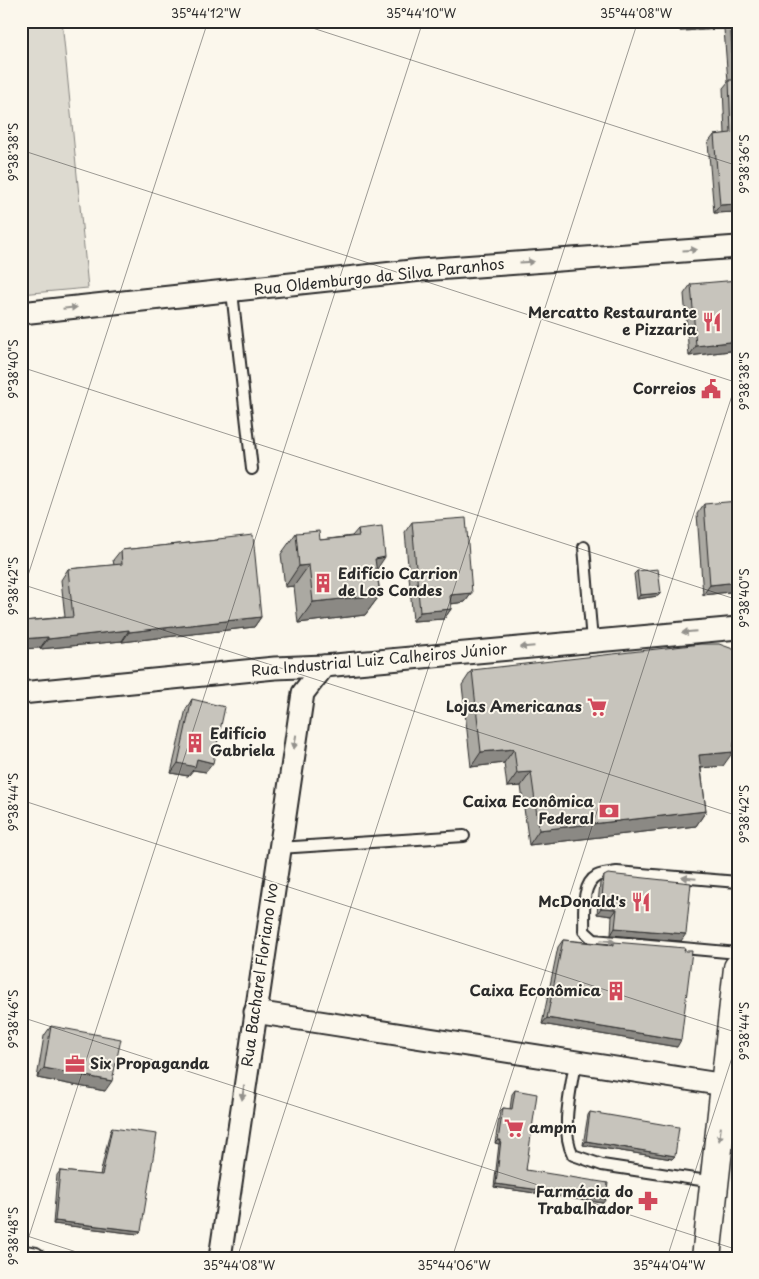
<svg xmlns="http://www.w3.org/2000/svg" width="759" height="1279" font-family="'Playpen Sans',sans-serif">
	<style>
		.green { fill: #dddad0; stroke: #84827e }
		.lines { fill: none; stroke-linecap: round; stroke-linejoin: round }
		.lane-casing { stroke: #2b2b2b; stroke-width: 14 }
		.street-casing { stroke: #2b2b2b; stroke-width: 25 }
		.highway-casing { stroke: #2b2b2b; stroke-width: 31 }
		.lane { stroke: #fbf7ec; stroke-width: 10 }
		.street { stroke: #fbf7ec; stroke-width: 21 }
		.highway { stroke: #fbf7ec; stroke-width: 28 }
		.wall { fill: #aba9a2; stroke: #2b2b2b }
		.shaded-wall { fill: #8b8984; stroke: #2b2b2b }
		.building { fill: #c7c4bc; stroke: #2b2b2b }
		.oneway { fill: #93918c }
		.ticks { fill: none; stroke: #2b2b2b; stroke-width: 1; stroke-opacity: 0.45 }
		.labels { text-anchor: middle; stroke-width: 4; stroke-linejoin: round; paint-order: stroke }
		.street-label { font-size: 15px; fill: #2b2b2b; stroke: #fbf7ec }
		.poi-label { font-size: 15px; font-weight: bold; fill: #2b2b2b; stroke: #fbf7ec; text-anchor: end }
		.neatline { fill: none; stroke: #2b2b2b; stroke-width: 2 }
		.ticks-label { font-size: 12px; text-anchor: middle; fill: #2b2b2b }
	</style>
	<rect width="100%" height="100%" fill="#fbf7ec"/>
	<filter id="ink" filterUnits="userSpaceOnUse"><feTurbulence type="fractalNoise" baseFrequency=".02" numOctaves="2"/><feDisplacementMap in="SourceGraphic" scale="10" xChannelSelector="R" yChannelSelector="G"/><feConvolveMatrix kernelMatrix="1 2 1 2 8 2 1 2 1" color-interpolation-filters="sRGB"/></filter>
	<g filter="url(#ink)">
		<polygon class="green" points="21,21 62,21 88,288 21,294"/>
		<g class="lines">
			<defs>
				<g id="lane">
					<polyline points="232,292 252,469"/>
					<polyline points="584,547 592,641"/>
					<polyline points="279,848 464,836"/>
					<path d="M738,882L617,872C611,873 603,873 597,876C580,885 585,915 584,931L594,940L738,953"/>
					<path d="M575,1062C571,1090 560,1130 573,1155L602,1165L714,1182"/>
				</g>
				<g id="street">
					<polyline points="21,313 421,270 738,247"/>
					<polyline points="21,693 275,668 324,666 738,628"/>
					<polyline points="255,1012 725,1085"/>
					<polyline points="21,1256 34,1258"/>
					<polyline points="220,1258 303,693 324,666"/>
				</g>
				<polyline id="highway" points="706,1258 738,968"/>
			</defs>
			<use href="#lane" class="lane-casing"/>
			<use href="#street" class="street-casing"/>
			<use href="#highway" class="highway-casing"/>
			<use href="#lane" class="lane"/>
			<use href="#street" class="street"/>
			<use href="#highway" class="highway"/>
		</g>
		<g class="wall">
			<polygon points="680,21 738,21 738,212 714,213 708,143 714,135 725,134 723,88 728,82 724,29 680,31"/>
			<polygon points="691,284 738,350 689,356 684,294"/>
			<polygon points="704,504 738,591 703,595 697,514"/>
			<polygon points="412,522 472,593 465,602 451,604 451,609 444,619 413,621 405,532"/>
			<polygon points="358,529 377,569 380,595 365,615 298,623 294,586 285,587 281,554 296,533 320,540 352,536"/>
			<polygon points="218,539 261,617 254,627 122,642 122,641 40,649 23,621 65,617 61,580 68,569 114,565 113,560 121,550 217,540"/>
			<polygon points="637,571 658,596 637,599 634,574"/>
			<polygon points="472,670 723,766 701,768 706,811 696,826 529,845 521,786 507,787 504,763 471,767 462,685"/>
			<polygon points="192,699 206,772 193,770 188,776 171,773 186,709"/>
			<polygon points="604,876 681,941 611,935 612,916 597,914 600,883"/>
			<polygon points="563,940 612,944 614,942 677,1047 542,1024 558,947"/>
			<polygon points="51,1026 105,1091 37,1078 44,1036"/>
			<polygon points="515,1090 526,1170 603,1203 494,1187 499,1144 495,1143 500,1111 503,1108 510,1109 512,1094"/>
			<polygon points="590,1112 672,1159 583,1145 588,1115"/>
			<polygon points="112,1128 141,1231 138,1234 53,1224 57,1175 60,1171 100,1175 110,1132"/>
		</g>
		<g class="shaded-wall">
			<polygon points="713,21 730,21 724,29 680,31 685,23"/>
			<polygon points="738,204 738,212 714,213 720,205"/>
			<polygon points="738,341 738,350 689,356 696,346"/>
			<polygon points="385,557 371,578 375,559"/>
			<polygon points="309,565 294,586 285,587 299,566"/>
			<polygon points="738,582 738,591 703,595 710,585"/>
			<polygon points="472,593 465,602 443,605 450,595"/>
			<polygon points="661,593 658,596 637,599 640,595"/>
			<polygon points="380,595 365,615 298,623 313,602"/>
			<polygon points="451,609 444,619 413,621 420,612"/>
			<polygon points="261,617 254,627 122,642 129,632"/>
			<polygon points="129,630 122,641 40,649 48,639"/>
			<polygon points="48,637 40,648 21,649 21,639"/>
			<polygon points="514,749 504,763 471,767 481,752"/>
			<polygon points="733,752 723,766 689,769 699,755"/>
			<polygon points="197,759 213,763 206,772 193,770 188,776 171,773 178,763"/>
			<polygon points="531,772 521,786 507,787 517,773"/>
			<polygon points="706,811 696,826 529,845 539,830"/>
			<polygon points="601,908 617,909 612,916 597,914"/>
			<polygon points="615,928 686,934 681,941 611,935"/>
			<polygon points="547,1018 681,1040 677,1047 542,1024"/>
			<polygon points="44,1068 112,1081 105,1091 37,1078"/>
			<polygon points="498,1140 501,1140 499,1144 495,1143"/>
			<polygon points="586,1141 675,1156 672,1159 583,1145"/>
			<polygon points="496,1184 606,1199 603,1203 494,1187"/>
			<polygon points="55,1221 141,1231 138,1234 53,1224"/>
		</g>
		<g class="building">
			<polygon points="686,21 713,21 685,23"/>
			<polygon points="730,21 738,21 738,204 720,205 714,135 731,133 729,80 734,80"/>
			<polygon points="738,280 738,341 696,346 691,284"/>
			<polygon points="738,501 738,582 710,585 704,504"/>
			<polygon points="466,518 472,593 450,595 451,609 420,612 412,522"/>
			<polygon points="382,526 385,557 375,559 380,595 313,602 309,565 299,566 296,533 319,531 320,540 359,536 358,529"/>
			<polygon points="253,535 261,617 129,632 129,630 48,639 48,637 21,639 21,598 23,621 73,617 68,569 122,564 121,550 218,540 218,539"/>
			<polygon points="658,569 661,593 640,595 637,571"/>
			<polygon points="701,644 719,644 733,649 738,654 738,711 733,752 699,755 706,811 539,830 531,772 517,773 514,749 481,752 472,670"/>
			<polygon points="192,699 225,707 213,763 197,759 195,767 178,763"/>
			<polygon points="608,874 691,883 686,934 615,928 617,909 601,908 604,876"/>
			<polygon points="563,940 614,945 614,942 685,948 684,951 692,951 681,1040 547,1018"/>
			<polygon points="51,1026 121,1039 112,1081 44,1068"/>
			<polygon points="515,1090 537,1094 526,1170 608,1183 606,1199 496,1184 501,1140 498,1140 503,1108 512,1109"/>
			<polygon points="590,1112 679,1127 675,1156 586,1141"/>
			<polygon points="112,1128 157,1134 141,1231 55,1221 60,1171 102,1175"/>
		</g>
		<defs><path id="oneway-solid" d="M-6-.8H1V-3.2L6.5 0L1 3.2V.8H-6Z" transform="scale(1.25)"/></defs>
		<g class="oneway">
			<use href="#oneway-solid" transform="translate(690 250) rotate(-4)"/>
			<use href="#oneway-solid" transform="translate(527 262) rotate(-4)"/>
			<use href="#oneway-solid" transform="translate(70 308) rotate(-6)"/>
			<use href="#oneway-solid" transform="translate(689 632) rotate(175)"/>
			<use href="#oneway-solid" transform="translate(527 647) rotate(175)"/>
			<use href="#oneway-solid" transform="translate(295 742) rotate(99)"/>
			<use href="#oneway-solid" transform="translate(689 878) rotate(-175)"/>
			<use href="#oneway-solid" transform="translate(608 941) rotate(5)"/>
			<use href="#oneway-solid" transform="translate(243 1093) rotate(98)"/>
			<use href="#oneway-solid" transform="translate(720 1134) rotate(97)"/>
		</g>
	</g>
	<path class="ticks" d="M291,21L738,166M21,150L738,383M21,367L738,600M21,584L738,816M21,597L208,21M21,800L738,1033M21,1017L738,1250M21,1234L95,1258M22,1258L423,21M237,1258L638,21M452,1258L738,377M667,1258L738,1039"/>
	<defs>
		<symbol id="restaurant-bare" viewBox="-9 -9 18 18"><path d="M-5-6h1v4h1v-4h1v4h1v-4h1v5L-1.5 .5V6h-2V.5L-5-1ZM5-6V6H3V1.5H1.5Q1.5-4 5-6Z" fill="#d1495b" stroke="#fbf7ec" stroke-width="2.5" paint-order="stroke"/></symbol>
		<symbol id="civic-bare" viewBox="-9 -9 18 18"><path d="M-.6-6.5H3V-4.5H.6V-3L4-1V1h2V6H-6V1h2V-1L-.6-3ZM-1.2 2.5V6h2.4V2.5Z" fill="#d1495b" stroke="#fbf7ec" stroke-width="2.5" paint-order="stroke"/></symbol>
		<symbol id="building-bare" viewBox="-9 -9 18 18"><path d="M-4-6H4V6H1V3H-1V6H-4ZM-2.5-4.3h1.7v1.8h-1.7ZM.8-4.3h1.7v1.8H.8ZM-2.5-1h1.7V.8h-1.7ZM.8-1h1.7V.8H.8Z" fill="#d1495b" stroke="#fbf7ec" stroke-width="2.5" paint-order="stroke"/></symbol>
		<symbol id="supermarket-bare" viewBox="-9 -9 18 18"><path d="M-6-5.5h2.5l.6 2H6L4.5 2H-2.5L-4.4-4H-6ZM-1.5 3.2a1.3 1.3 0 1 0 .1 0ZM3 3.2a1.3 1.3 0 1 0 .1 0Z" fill="#d1495b" stroke="#fbf7ec" stroke-width="2.5" paint-order="stroke"/></symbol>
		<symbol id="bank-bare" viewBox="-9 -9 18 18"><path d="M-6-4H6V4H-6ZM0-2.3a2.3 2.3 0 1 0 0 4.6a2.3 2.3 0 1 0 0-4.6Z" fill="#d1495b" stroke="#fbf7ec" stroke-width="2.5" paint-order="stroke"/></symbol>
		<symbol id="office-bare" viewBox="-9 -9 18 18"><path d="M-6-3h4V-5.5h4V-3h4V5H-6ZM-1-4.5V-3h2v-1.5ZM-6 0V1H6V0Z" fill="#d1495b" stroke="#fbf7ec" stroke-width="2.5" paint-order="stroke"/></symbol>
		<symbol id="pharmacy-bare" viewBox="-9 -9 18 18"><path d="M-2-6h4v4h4v4h-4v4h-4v-4h-4v-4h4Z" fill="#d1495b" stroke="#fbf7ec" stroke-width="2.5" paint-order="stroke"/></symbol>
	</defs>
	<g fill-rule="evenodd">
		<use href="#restaurant-bare" x="698" y="308" width="28" height="28"/>
		<use href="#civic-bare" x="697" y="375" width="28" height="28"/>
		<use href="#building-bare" x="309" y="569" width="28" height="28"/>
		<use href="#supermarket-bare" x="583" y="693" width="28" height="28"/>
		<use href="#building-bare" x="181" y="729" width="28" height="28"/>
		<use href="#bank-bare" x="595" y="797" width="28" height="28"/>
		<use href="#restaurant-bare" x="627" y="888" width="28" height="28"/>
		<use href="#building-bare" x="602" y="977" width="28" height="28"/>
		<use href="#office-bare" x="61" y="1050" width="28" height="28"/>
		<use href="#supermarket-bare" x="500" y="1114" width="28" height="28"/>
		<use href="#pharmacy-bare" x="634" y="1187" width="28" height="28"/>
	</g>
	<g class="labels">
		<g class="street-label">
			<text transform="translate(379 277) rotate(-6)" y="5">Rua Oldemburgo da Silva Paranhos</text>
			<text transform="translate(379 660) rotate(-5)" y="5">Rua Industrial Luiz Calheiros Júnior</text>
			<text transform="translate(260 975) rotate(-82)" y="5">Rua Bacharel Floriano Ivo</text>
		</g>
		<g class="poi-label">
			<text x="697" y="318">Mercatto Restaurante<tspan x="697" dy="17">e Pizzaria</tspan></text>
			<text x="696" y="394">Correios</text>
			<text x="338" y="579" text-anchor="start">Edifício Carrion<tspan x="338" dy="17">de Los Condes</tspan></text>
			<text x="582" y="712">Lojas Americanas</text>
			<text x="210" y="739" text-anchor="start">Edifício<tspan x="210" dy="17">Gabriela</tspan></text>
			<text x="594" y="807">Caixa Econômica<tspan x="594" dy="17">Federal</tspan></text>
			<text x="626" y="907">McDonald's</text>
			<text x="601" y="996">Caixa Econômica</text>
			<text x="90" y="1069" text-anchor="start">Six Propaganda</text>
			<text x="529" y="1133" text-anchor="start">ampm</text>
			<text x="633" y="1197">Farmácia do<tspan x="633" dy="17">Trabalhador</tspan></text>
		</g>
	</g>
	<rect width="759" height="1279" fill="none" stroke="#fbf7ec" stroke-width="55"/>
	<rect x="28" y="28" width="704" height="1224" class="neatline"/>
	<g class="ticks-label">
		<text x="206" y="18">35°44'12"W</text>
		<text x="421" y="18">35°44'10"W</text>
		<text x="636" y="18">35°44'08"W</text>
		<text transform="translate(14 152) rotate(-90)" y="4">9°38'38"S</text>
		<text transform="translate(745 164) rotate(-90)" y="4">9°38'36"S</text>
		<text transform="translate(14 369) rotate(-90)" y="4">9°38'40"S</text>
		<text transform="translate(745 381) rotate(-90)" y="4">9°38'38"S</text>
		<text transform="translate(14 586) rotate(-90)" y="4">9°38'42"S</text>
		<text transform="translate(745 598) rotate(-90)" y="4">9°38'40"S</text>
		<text transform="translate(14 802) rotate(-90)" y="4">9°38'44"S</text>
		<text transform="translate(745 814) rotate(-90)" y="4">9°38'42"S</text>
		<text transform="translate(14 1019) rotate(-90)" y="4">9°38'46"S</text>
		<text transform="translate(745 1031) rotate(-90)" y="4">9°38'44"S</text>
		<text transform="translate(14 1236) rotate(-90)" y="4">9°38'48"S</text>
		<text x="239" y="1270">35°44'08"W</text>
		<text x="454" y="1270">35°44'06"W</text>
		<text x="669" y="1270">35°44'04"W</text>
	</g>
</svg>
